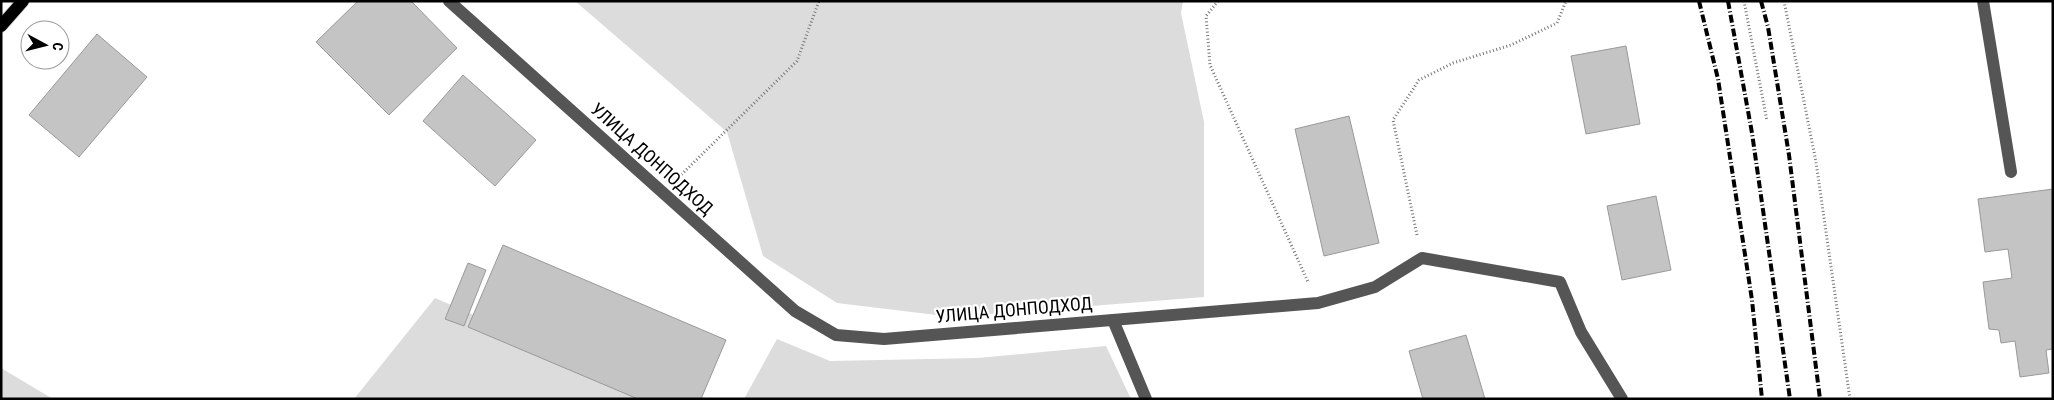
<svg xmlns="http://www.w3.org/2000/svg" width="2054" height="400" font-family="'Roboto Condensed',sans-serif">
	<style>
		.green { fill: #dcdcdc }
		.building { fill: #c4c4c4; stroke: #999 }
		.lines { fill: none; stroke-linecap: round; stroke-linejoin: round }
		.major-casing { stroke: #dbdbdb; stroke-width: 14 }
		.path { stroke: #777; stroke-width: 3; stroke-dasharray: 1 2.5; stroke-linecap: butt }
		.minor { stroke: #555; stroke-width: 12 }
		.major { stroke: #000; stroke-width: 12 }
		.rail { stroke: #000; stroke-width: 4; stroke-dasharray: 8 2.5 1 2.5; stroke-linecap: butt }
		.labels { text-anchor: middle; stroke-width: 4.5; stroke-linejoin: round; paint-order: stroke }
		.street-label { font-size: 18px; fill: #000; stroke: #fff }
	</style>
	<rect width="100%" height="100%" fill="#fff"/>
	<g class="green">
		<polygon points="575,1 1183,1 1181,13 1204,122 1204,297 953,317 837,303 763,256 727,132"/>
		<polygon points="435,298 664,399 354,399"/>
		<polygon points="777,339 830,361 978,358 1106,346 1131,399 744,399"/>
		<polygon points="1,368 53,399 1,399"/>
	</g>
	<g class="building">
		<polygon points="358,1 411,1 457,48 389,115 316,42"/>
		<polygon points="97,34 147,77 79,157 29,115"/>
		<polygon points="1626,46 1640,124 1586,134 1571,56"/>
		<polygon points="463,75 536,140 495,186 423,121"/>
		<polygon points="1349,116 1379,243 1324,256 1295,129"/>
		<polygon points="2053,189 2053,349 2046,350 2049,373 2020,377 2015,341 2001,343 1999,330 1989,329 1983,282 2012,278 2008,249 1985,252 1978,199"/>
		<polygon points="1656,196 1671,270 1622,280 1607,206"/>
		<polygon points="503,245 726,340 701,399 638,399 468,327"/>
		<polygon points="468,263 486,270 464,326 445,319"/>
		<polygon points="1466,335 1485,399 1423,399 1409,351"/>
	</g>
	<g class="lines">
		<defs>
			<polyline id="major" points="1,26 23,1"/>
		</defs>
		<use href="#major" class="major-casing"/>
		<g class="path">
			<polyline points="1218,1 1206,16 1210,65 1308,282"/>
			<polyline points="1744,1 1767,121"/>
			<polyline points="1784,1 1816,162 1850,399"/>
			<polyline points="679,177 797,61 819,1"/>
			<polyline points="1417,235 1393,120 1419,80 1453,63 1511,45 1557,23 1566,1"/>
		</g>
		<g class="minor">
			<polyline points="449,1 795,311 836,335 884,339 1318,303 1375,287 1422,258 1560,282 1581,332 1622,399"/>
			<polyline points="1983,1 2011,172"/>
			<polyline points="1113,320 1146,399"/>
		</g>
		<use href="#major" class="major"/>
		<g class="rail">
			<polyline points="1699,1 1718,79 1752,300 1762,399"/>
			<polyline points="1728,1 1752,133 1790,399"/>
			<polyline points="1761,1 1768,27 1789,155 1820,399"/>
		</g>
	</g>
	<g class="labels">
		<g class="street-label">
			<text transform="translate(652 159) rotate(42)" y="6">УЛИЦА ДОНПОДХОД</text>
			<text transform="translate(1014 310) rotate(-5)" y="6">УЛИЦА ДОНПОДХОД</text>
		</g>
	</g>
	<rect width="2054" height="400" fill="none" stroke="#000000" stroke-width="5"/>
	<g transform="translate(45 45) rotate(97)"><circle r="24" fill="#ffffff" stroke="#999999"/>
	<path d="M0-4L9 19L0 12L-9 19Z" fill="#000000"/>
	<text y="-8" font-size="14" font-weight="bold" text-anchor="middle" fill="#000000">С</text>
	</g>
</svg>
